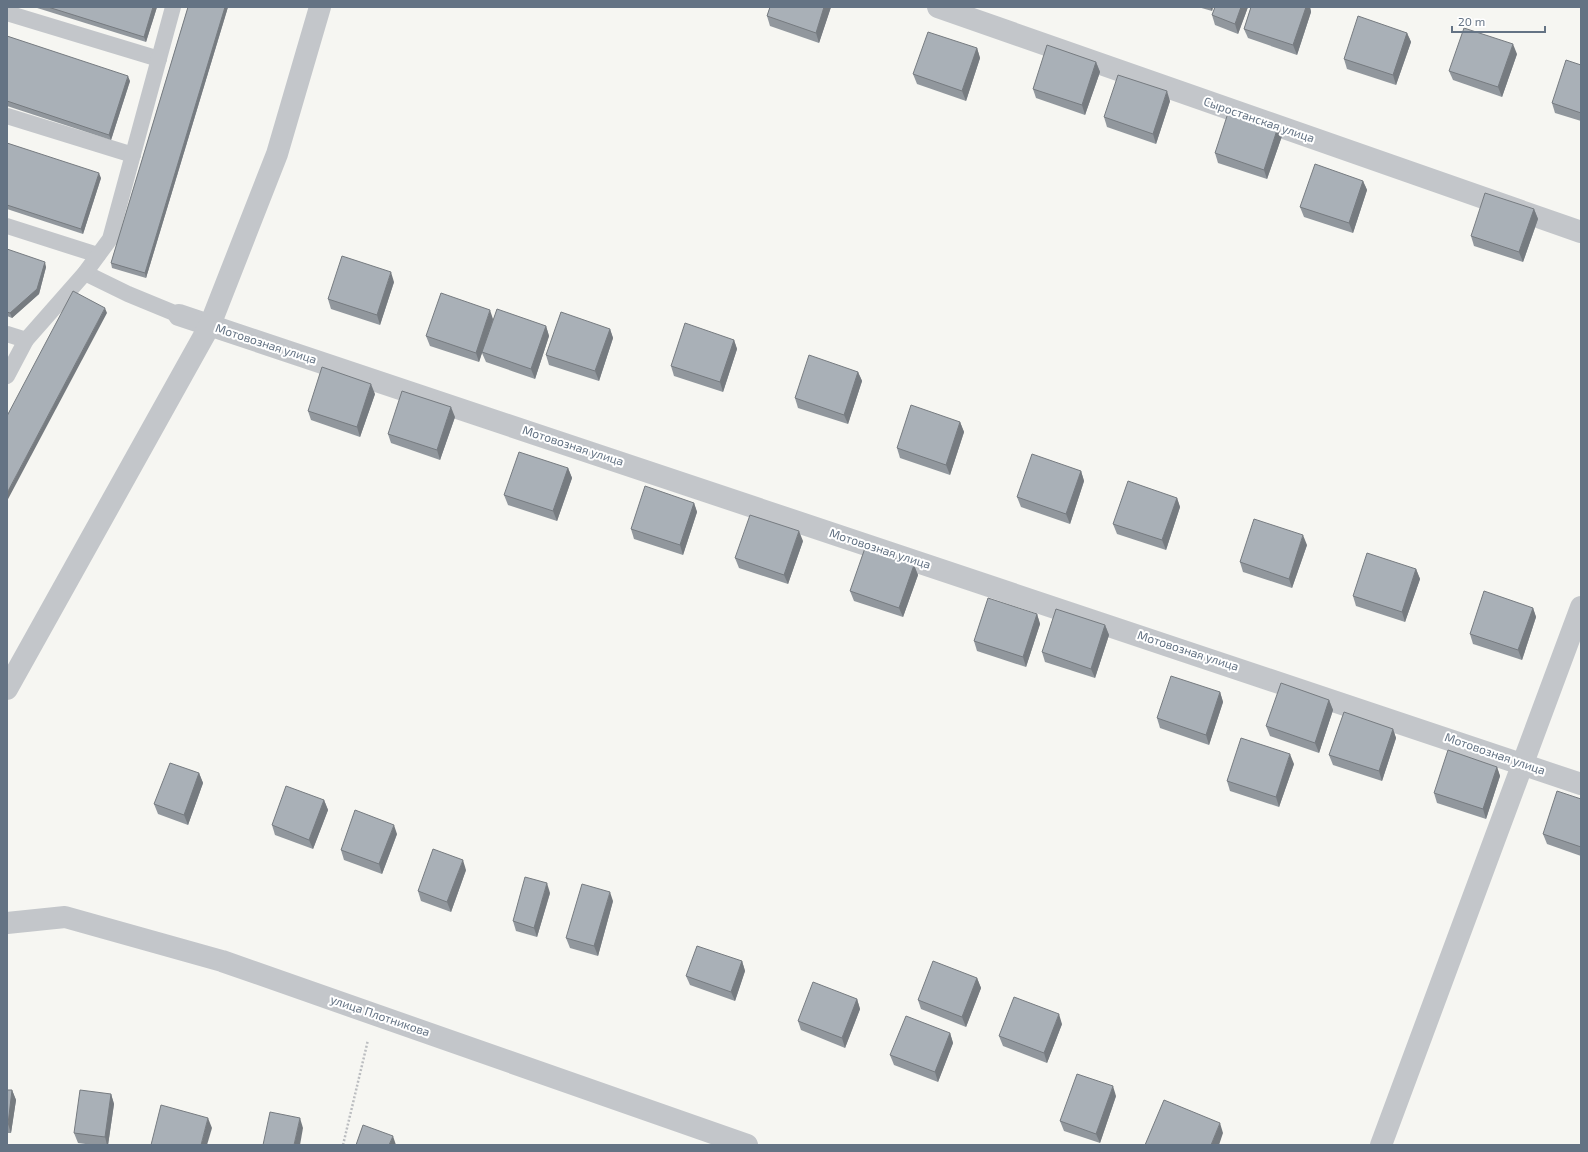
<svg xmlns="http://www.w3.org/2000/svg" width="1588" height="1152" font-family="'Exo 2',sans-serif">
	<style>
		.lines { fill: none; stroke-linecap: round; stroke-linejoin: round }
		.path { stroke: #bbbdc0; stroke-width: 2.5; stroke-dasharray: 2 2; stroke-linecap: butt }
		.service { stroke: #c3c6ca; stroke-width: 16 }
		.minor { stroke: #c3c6ca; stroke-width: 22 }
		.tertiary { stroke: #c3c6ca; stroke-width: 22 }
		.wall { fill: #91979d }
		.shaded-wall { fill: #767b80 }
		.building { fill: #a9b0b7; stroke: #767b80 }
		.labels { text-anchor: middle; stroke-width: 4; stroke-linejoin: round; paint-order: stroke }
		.street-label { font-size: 12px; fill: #647384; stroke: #fff }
	</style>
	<rect width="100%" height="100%" fill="#f6f6f2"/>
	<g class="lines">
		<polyline class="path" points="343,1145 368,1040"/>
		<g class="service">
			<polyline points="7,13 159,59"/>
			<polyline points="7,116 133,155"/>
			<polyline points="7,226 98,255"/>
			<polyline points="85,273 128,294 179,315"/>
			<polyline points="7,334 26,340"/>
			<polyline points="7,376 26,340 85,273 110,239 173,7"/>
		</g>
		<g class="minor">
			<polyline points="938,7 1581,232"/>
			<polyline points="179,315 1581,784"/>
			<polyline points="7,689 210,325 277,154 320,7"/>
			<polyline points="1381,1145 1581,607"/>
		</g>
		<polyline class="tertiary" points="7,923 65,917 222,961 747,1145"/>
	</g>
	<g class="wall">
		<polygon points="34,7 157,7 146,42"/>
		<polygon points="188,7 228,7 146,278 112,268 111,263"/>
		<polygon points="770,7 831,7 819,43 770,26 767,16"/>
		<polygon points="1198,7 1213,7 1212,11"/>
		<polygon points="1215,7 1248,7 1238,34 1215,25 1212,15"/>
		<polygon points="1251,7 1310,7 1311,12 1297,55 1248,38 1244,29"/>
		<polygon points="1407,33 1411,42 1396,85 1347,69 1344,59"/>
		<polygon points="7,36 130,81 111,140 7,106"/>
		<polygon points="977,48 980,58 966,101 917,84 913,74"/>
		<polygon points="1517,54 1502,97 1453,80 1449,71"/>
		<polygon points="1096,62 1100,72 1085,115 1036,98 1033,89"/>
		<polygon points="1581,65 1581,121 1555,113 1552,103"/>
		<polygon points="1170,101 1156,144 1107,127 1104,117"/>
		<polygon points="1278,127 1282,136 1267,179 1218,163 1215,153"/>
		<polygon points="7,143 101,178 83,234 7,209"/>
		<polygon points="1363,181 1367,190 1353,233 1304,217 1300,207"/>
		<polygon points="1534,209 1538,219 1523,262 1474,246 1471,236"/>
		<polygon points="7,249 46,267 39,294 12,318 7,316"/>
		<polygon points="394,282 380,325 331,309 328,299"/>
		<polygon points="493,319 546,326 549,336 535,379 486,362 482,353 479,362 430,346 426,336"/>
		<polygon points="610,329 613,338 599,381 549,365 546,355"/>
		<polygon points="734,340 737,349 723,392 674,376 671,366"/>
		<polygon points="858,372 862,381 848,424 798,408 795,398"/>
		<polygon points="375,394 360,437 311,420 308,411"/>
		<polygon points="455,417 440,460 391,443 388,434"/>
		<polygon points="960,422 964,432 950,475 900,458 897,448"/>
		<polygon points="568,468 572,478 557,521 508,505 504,495"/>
		<polygon points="1081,471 1084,481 1070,524 1021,507 1017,497"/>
		<polygon points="1177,498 1180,507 1166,550 1117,534 1113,524"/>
		<polygon points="694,503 697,512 683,555 634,539 631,529"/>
		<polygon points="803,541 788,584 739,568 735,558"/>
		<polygon points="1307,545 1292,588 1243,572 1240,562"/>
		<polygon points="914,565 918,575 903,617 854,601 850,591"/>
		<polygon points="1416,569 1420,579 1405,622 1356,606 1353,596"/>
		<polygon points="1533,608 1536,617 1522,660 1473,644 1470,634"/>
		<polygon points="1037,614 1040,624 1026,667 977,651 974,641"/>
		<polygon points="1105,625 1109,635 1095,678 1045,662 1042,652"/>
		<polygon points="1220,692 1223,702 1209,745 1160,728 1157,718"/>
		<polygon points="1329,700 1333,710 1319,753 1270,736 1266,726"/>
		<polygon points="1393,729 1396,738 1382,781 1333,765 1329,755"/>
		<polygon points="1294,764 1279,807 1230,791 1227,781"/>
		<polygon points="1497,767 1500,776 1486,819 1437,803 1434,793"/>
		<polygon points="199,773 203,783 188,825 158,814 154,804"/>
		<polygon points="1581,799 1581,856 1547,844 1543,834"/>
		<polygon points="324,800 328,810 313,849 275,835 272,825"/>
		<polygon points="397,834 382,874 344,860 341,850"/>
		<polygon points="466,870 451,912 421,901 418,891"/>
		<polygon points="550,893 537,937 516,931 513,921"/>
		<polygon points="613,901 598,956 570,948 566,938"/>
		<polygon points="742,961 745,971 735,1001 690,985 686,976"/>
		<polygon points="977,978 981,988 966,1027 921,1009 918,1000"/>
		<polygon points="857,999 860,1009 845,1048 801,1030 798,1021"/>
		<polygon points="1062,1024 1047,1063 1003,1046 999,1036"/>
		<polygon points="950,1033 953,1043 938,1082 894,1065 890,1055"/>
		<polygon points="7,1090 12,1090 16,1100 11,1133 7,1133"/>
		<polygon points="111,1094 114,1104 108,1145 93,1145 78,1143 74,1133"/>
		<polygon points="1116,1096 1100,1143 1064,1131 1060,1121"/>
	</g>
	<g class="shaded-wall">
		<polygon points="153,7 157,7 146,42 144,37"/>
		<polygon points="225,7 228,7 146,278 145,273"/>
		<polygon points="824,7 831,7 819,43 816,33"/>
		<polygon points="1210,7 1213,7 1212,11"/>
		<polygon points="1241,7 1248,7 1238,34 1235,24"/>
		<polygon points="1306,7 1310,7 1311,12 1297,55 1293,45"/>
		<polygon points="1407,33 1411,42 1396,85 1393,75"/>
		<polygon points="1513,44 1517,54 1502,97 1498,87"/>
		<polygon points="977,48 980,58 966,101 962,91"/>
		<polygon points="1096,62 1100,72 1085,115 1082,105"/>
		<polygon points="128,76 130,81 111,140 109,135"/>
		<polygon points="1167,91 1170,101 1156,144 1153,134"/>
		<polygon points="1278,127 1282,136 1267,179 1264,170"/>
		<polygon points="99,173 101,178 83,234 81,229"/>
		<polygon points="1363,181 1367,190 1353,233 1349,223"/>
		<polygon points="1534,209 1538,219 1523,262 1519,252"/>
		<polygon points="45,262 46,267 39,294 12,318 10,313"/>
		<polygon points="391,272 394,282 380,325 377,315"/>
		<polygon points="105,308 107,313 7,501 7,493"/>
		<polygon points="490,310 493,319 479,362 476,353"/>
		<polygon points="546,326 549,336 535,379 531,369"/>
		<polygon points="610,329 613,338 599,381 595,371"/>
		<polygon points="734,340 737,349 723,392 720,382"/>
		<polygon points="858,372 862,381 848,424 844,415"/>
		<polygon points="371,384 375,394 360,437 357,427"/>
		<polygon points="451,407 455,417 440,460 437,450"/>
		<polygon points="960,422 964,432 950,475 946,465"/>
		<polygon points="568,468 572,478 557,521 553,511"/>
		<polygon points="1081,471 1084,481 1070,524 1066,514"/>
		<polygon points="1177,498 1180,507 1166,550 1162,540"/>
		<polygon points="694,503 697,512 683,555 680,545"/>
		<polygon points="799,531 803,541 788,584 784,575"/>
		<polygon points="1303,535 1307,545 1292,588 1289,579"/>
		<polygon points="914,565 918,575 903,617 899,608"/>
		<polygon points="1416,569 1420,579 1405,622 1402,612"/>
		<polygon points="1533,608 1536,617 1522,660 1518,650"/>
		<polygon points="1037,614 1040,624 1026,667 1023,657"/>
		<polygon points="1105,625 1109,635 1095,678 1091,669"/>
		<polygon points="1220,692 1223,702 1209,745 1206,735"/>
		<polygon points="1329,700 1333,710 1319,753 1315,743"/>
		<polygon points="1393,729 1396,738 1382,781 1379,771"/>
		<polygon points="1290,754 1294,764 1279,807 1276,797"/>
		<polygon points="1497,767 1500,776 1486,819 1483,809"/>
		<polygon points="199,773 203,783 188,825 184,815"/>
		<polygon points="324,800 328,810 313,849 309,840"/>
		<polygon points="394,825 397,834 382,874 379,864"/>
		<polygon points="463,860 466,870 451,912 447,902"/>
		<polygon points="547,883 550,893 537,937 534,928"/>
		<polygon points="610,892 613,901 598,956 594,946"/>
		<polygon points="742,961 745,971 735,1001 731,992"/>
		<polygon points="977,978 981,988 966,1027 962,1017"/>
		<polygon points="857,999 860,1009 845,1048 842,1038"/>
		<polygon points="1059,1014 1062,1024 1047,1063 1044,1053"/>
		<polygon points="950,1033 953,1043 938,1082 935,1072"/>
		<polygon points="1113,1086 1116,1096 1100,1143 1096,1134"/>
		<polygon points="12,1090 16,1100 11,1133 8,1124"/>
		<polygon points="111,1094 114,1104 108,1145 107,1145 105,1137"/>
		<polygon points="208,1118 212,1128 207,1145 201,1145"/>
		<polygon points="300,1118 303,1128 300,1145 294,1145"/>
		<polygon points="1220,1123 1223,1133 1219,1145 1211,1145"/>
		<polygon points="393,1136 396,1145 389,1145"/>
	</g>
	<g class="building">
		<polygon points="48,7 153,7 144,37"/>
		<polygon points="188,7 225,7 145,273 111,263"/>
		<polygon points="770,7 824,7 816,33 767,16"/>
		<polygon points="1215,7 1241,7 1235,24 1212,15"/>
		<polygon points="1251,7 1306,7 1293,45 1244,29"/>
		<polygon points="1358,16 1407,33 1393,75 1344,59"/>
		<polygon points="1464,28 1513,44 1498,87 1449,71"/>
		<polygon points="928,32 977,48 962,91 913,74"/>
		<polygon points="7,36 128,76 109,135 7,101"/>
		<polygon points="1047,45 1096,62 1082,105 1033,89"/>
		<polygon points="1566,60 1581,65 1581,113 1552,103"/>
		<polygon points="1118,75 1167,91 1153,134 1104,117"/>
		<polygon points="1229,110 1278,127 1264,170 1215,153"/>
		<polygon points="7,143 99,173 81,229 7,205"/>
		<polygon points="1315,164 1363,181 1349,223 1300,207"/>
		<polygon points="1485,193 1534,209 1519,252 1471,236"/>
		<polygon points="7,249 45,262 37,289 10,313 7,312"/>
		<polygon points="342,256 391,272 377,315 328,299"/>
		<polygon points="73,291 105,308 7,493 7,416"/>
		<polygon points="441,293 490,310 476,353 426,336"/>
		<polygon points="497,309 546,326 531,369 482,352"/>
		<polygon points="561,312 610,329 595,371 546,355"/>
		<polygon points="685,323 734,340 720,382 671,366"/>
		<polygon points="809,355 858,372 844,415 795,398"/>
		<polygon points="322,367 371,384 357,427 308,411"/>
		<polygon points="402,391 451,407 437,450 388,434"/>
		<polygon points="911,405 960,422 946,465 897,448"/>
		<polygon points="519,452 568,468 553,511 504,495"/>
		<polygon points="1032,454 1081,471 1066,514 1017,497"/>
		<polygon points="1128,481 1177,498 1162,540 1113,524"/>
		<polygon points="645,486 694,503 680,545 631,529"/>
		<polygon points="750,515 799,531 784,575 735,558"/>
		<polygon points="1254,519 1303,535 1289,579 1240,562"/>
		<polygon points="865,548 914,565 899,608 850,591"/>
		<polygon points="1367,553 1416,569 1402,612 1353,596"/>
		<polygon points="1484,591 1533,608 1518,650 1470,634"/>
		<polygon points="988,598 1037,614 1023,657 974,641"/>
		<polygon points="1056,609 1105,625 1091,669 1042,652"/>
		<polygon points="1171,676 1220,692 1206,735 1157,718"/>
		<polygon points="1281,683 1329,700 1315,743 1266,726"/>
		<polygon points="1344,712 1393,729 1379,771 1329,755"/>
		<polygon points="1241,738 1290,754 1276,797 1227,781"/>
		<polygon points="1448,750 1497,767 1483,809 1434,793"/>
		<polygon points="170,763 199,773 184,815 154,804"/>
		<polygon points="286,786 324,800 309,840 272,825"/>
		<polygon points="1557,791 1581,799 1581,847 1543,834"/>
		<polygon points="355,810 394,825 379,864 341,850"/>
		<polygon points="433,849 463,860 447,902 418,891"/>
		<polygon points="525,877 547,883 534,928 513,921"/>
		<polygon points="582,884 610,892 594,946 566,938"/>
		<polygon points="697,946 742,961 731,992 686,976"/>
		<polygon points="933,961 977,978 962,1017 918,1000"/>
		<polygon points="813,982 857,999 842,1038 798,1021"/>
		<polygon points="1014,997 1059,1014 1044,1053 999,1036"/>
		<polygon points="906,1016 950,1033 935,1072 890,1055"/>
		<polygon points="1077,1074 1113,1086 1096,1134 1060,1121"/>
		<polygon points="7,1090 12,1090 8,1124 7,1124"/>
		<polygon points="80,1090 111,1094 105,1137 74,1133"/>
		<polygon points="1164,1100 1220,1123 1211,1145 1145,1145"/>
		<polygon points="161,1105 208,1118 201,1145 151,1145"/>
		<polygon points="270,1112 300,1118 294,1145 263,1145"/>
		<polygon points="363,1125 393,1136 389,1145 356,1145"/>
	</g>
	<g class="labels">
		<g class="street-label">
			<text transform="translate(1259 120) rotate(19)" y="4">Сыростанская улица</text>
			<text transform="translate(266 344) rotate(18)" y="4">Мотовозная улица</text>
			<text transform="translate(573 446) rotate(18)" y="4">Мотовозная улица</text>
			<text transform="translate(880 549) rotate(18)" y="4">Мотовозная улица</text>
			<text transform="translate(1188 651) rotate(18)" y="4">Мотовозная улица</text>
			<text transform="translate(1495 754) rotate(19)" y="4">Мотовозная улица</text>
			<text transform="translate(380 1016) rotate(19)" y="4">улица Плотникова</text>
		</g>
	</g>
	<rect width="1588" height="1152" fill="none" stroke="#647384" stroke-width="16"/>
	<path d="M1452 26v6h93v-6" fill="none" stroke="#647384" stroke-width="2"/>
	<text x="1458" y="26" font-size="12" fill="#647384" stroke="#ffffff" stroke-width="3" paint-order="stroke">20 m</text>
</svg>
